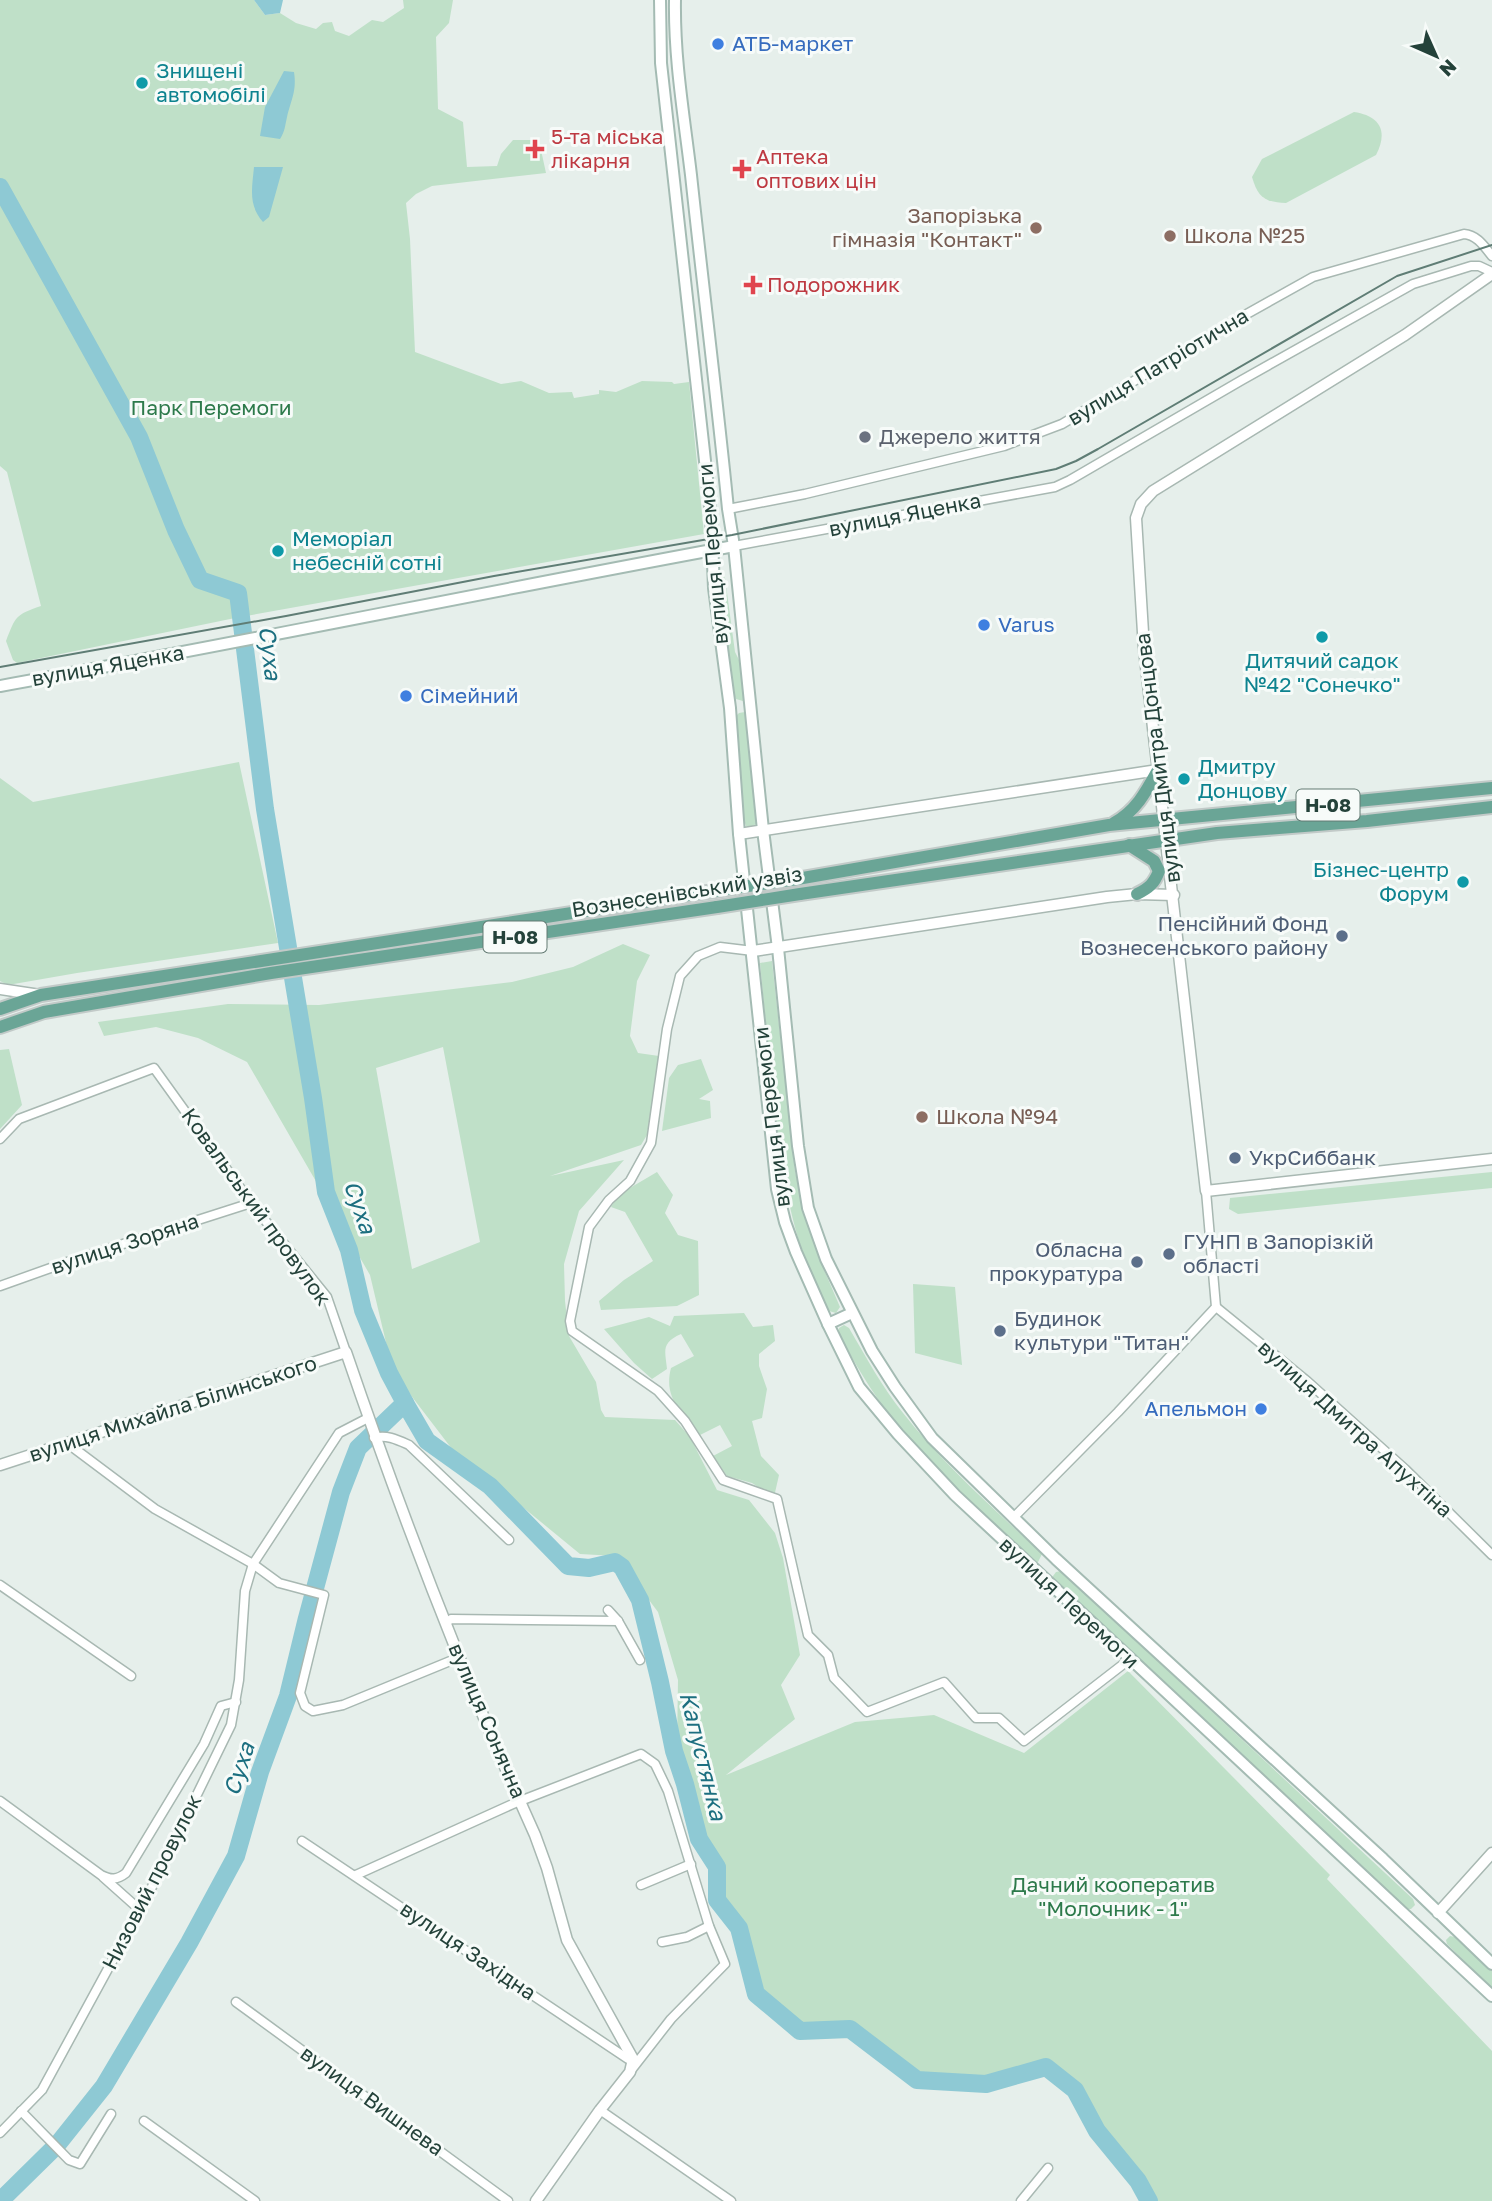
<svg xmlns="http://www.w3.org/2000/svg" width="1492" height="2201" font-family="'Golos Text',sans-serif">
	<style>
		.green { fill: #bfe0c8; fill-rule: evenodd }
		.water { fill: #8ec9d4 }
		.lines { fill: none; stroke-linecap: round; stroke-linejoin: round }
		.river { stroke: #8ec9d4; stroke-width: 18 }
		.minor-casing { stroke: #a8b8b2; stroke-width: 11 }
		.tertiary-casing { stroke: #a8b8b2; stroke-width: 13 }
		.secondary-casing { stroke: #a4bbb3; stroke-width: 14 }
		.primary-casing { stroke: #c2cac8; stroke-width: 16 }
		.minor { stroke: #fff; stroke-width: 8 }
		.tertiary { stroke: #fff; stroke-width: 10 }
		.secondary { stroke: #fff; stroke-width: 10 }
		.primary { stroke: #6aa596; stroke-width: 12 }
		.tram { stroke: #5f7d75; stroke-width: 2 }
		.primary-bridge-casing { stroke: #c2cac8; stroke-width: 16; stroke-linecap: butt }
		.primary-bridge { stroke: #6aa596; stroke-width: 12 }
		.shop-dot { fill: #3f7fe0; stroke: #f7fbf9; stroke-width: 2.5 }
		.culture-dot { fill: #0f9aa8; stroke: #f7fbf9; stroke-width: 2.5 }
		.health-dot { fill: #e0444e; stroke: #f7fbf9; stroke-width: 2.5 }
		.education-dot { fill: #8d6e63; stroke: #f7fbf9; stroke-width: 2.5 }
		.worship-dot { fill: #6b7280; stroke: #f7fbf9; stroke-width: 2.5 }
		.service-dot { fill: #5c6f8a; stroke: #f7fbf9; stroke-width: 2.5 }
		.labels { text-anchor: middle; stroke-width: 6; stroke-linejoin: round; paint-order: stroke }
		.shield { fill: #f7fbf9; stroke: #637a73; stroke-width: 2 }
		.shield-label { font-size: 19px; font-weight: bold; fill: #24423a }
		.shop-label { font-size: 21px; fill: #366cbe; stroke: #f7fbf9; text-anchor: start }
		.culture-label { font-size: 21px; fill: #0d838f; stroke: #f7fbf9; text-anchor: start }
		.health-label { font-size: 21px; fill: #be3a42; stroke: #f7fbf9; text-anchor: start }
		.education-label { font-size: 21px; fill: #785e54; stroke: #f7fbf9; text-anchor: start }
		.street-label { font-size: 21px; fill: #24423a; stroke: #f7fbf9 }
		.park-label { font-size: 21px; fill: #2d7a4b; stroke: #f7fbf9 }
		.worship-label { font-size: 21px; fill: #5b616d; stroke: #f7fbf9; text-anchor: start }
		.service-label { font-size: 21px; fill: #4e5e75; stroke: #f7fbf9; text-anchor: start }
		.water-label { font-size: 23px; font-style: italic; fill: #1c6f80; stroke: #f7fbf9 }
	</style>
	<rect width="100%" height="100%" fill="#e6efeb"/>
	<g class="green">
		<path d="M0,0H254L265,15L280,13L296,23L316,29L323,23L332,22L335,31L349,36L372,20L383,22L404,8L403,0H453L449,23L436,37L438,109L463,122L467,167L497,166L501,154L513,140H533L541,150L546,173L432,186L416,194L406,203L410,239L415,352L501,384L521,381L549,393L572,392L574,398L599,394V390L616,392L642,381L672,382L674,384L689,382L704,534L235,618L17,663L13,660L6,641C16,616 15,615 41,606L7,472L0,466Z"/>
		<path d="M1354,112C1381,116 1388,132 1376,155L1286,203C1265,202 1258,198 1252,177L1262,159Z"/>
		<polygon points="722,575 725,578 735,652 744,670 746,698 743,701 736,699 734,695 718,579"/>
		<polygon points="745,712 748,717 757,820 756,824 751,827 746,826 744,820 735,717 739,713"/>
		<polygon points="239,762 278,943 77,973 8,985 0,981 0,778 33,802"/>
		<path d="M623,944L650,955L637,981L630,1036L638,1053L659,1056L647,1135L641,1145L550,1176L624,1160L579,1211L564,1264L565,1301L569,1336L596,1382L601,1410L605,1417L675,1420L690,1437L717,1490L749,1500L775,1533L783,1558L800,1655L781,1685L795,1719L726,1775L855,1722L934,1715L1024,1753L1128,1671L1330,1875L1327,1879L1492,2051V2201H1155L1092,2110L1080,2087L1051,2060L990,2077H926L850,2023L805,2024L762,1991L745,1927L722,1897L724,1865L704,1835L698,1800L677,1747L678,1680L658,1612L616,1556L580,1554L452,1449L393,1372L370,1275L247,1062L198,1038L156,1027L104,1036L98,1022L228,1004L319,1005L512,982L573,967ZM443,1047L480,1242L412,1269L376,1068Z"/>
		<path d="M772,961L795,1171L805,1216L819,1258L840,1307L836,1313L829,1311C790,1244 781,1166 773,1090C768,1048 764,1005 760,963Z"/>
		<polygon points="9,1049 22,1105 0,1129 0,1050"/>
		<polygon points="701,1059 713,1090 699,1099 710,1101 711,1118 662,1131 669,1078 678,1065"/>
		<polygon points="657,1172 673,1195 665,1213 678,1235 698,1241 699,1295 677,1306 601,1310 599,1301 624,1280 653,1261 625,1212 611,1207 618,1195"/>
		<polygon points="1492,1172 1492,1188 1238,1214 1229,1209 1230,1198"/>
		<polygon points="913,1284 955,1287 962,1365 915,1353"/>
		<path d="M744,1313L753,1327L773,1325L775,1341L759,1354V1366L767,1389L762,1418L752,1421L761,1456L779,1475L774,1497L752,1483L727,1476L713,1456L732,1446L720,1425L700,1435C682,1413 663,1398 671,1368L694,1356L681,1334C661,1343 665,1350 667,1369L652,1379L634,1363L604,1329L649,1317L670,1326L674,1316Z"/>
		<path d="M844,1325L849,1328C866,1357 882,1387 903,1413C944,1465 994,1509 1042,1554L1038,1562L1033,1563C990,1522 947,1481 907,1436C879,1405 858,1369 838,1333L839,1328Z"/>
		<polygon points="1061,1571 1413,1899 1415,1905 1411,1909 1406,1909 1053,1579 1053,1576 1056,1572"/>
		<polygon points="1450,1936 1455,1937 1492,1971 1492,1988 1447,1944 1446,1940"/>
	</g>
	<g class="water">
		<polygon points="254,0 283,0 280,13 265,15"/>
		<path d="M284,71L294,72C297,91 291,100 287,117C285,126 285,131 280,139L260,136L265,107Z"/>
		<path d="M254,167H283L269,217L263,222C248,205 252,188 254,167Z"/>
	</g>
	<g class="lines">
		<g class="river">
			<polyline points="0,187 139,437 176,530 200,580 238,593 265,809 313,1098 326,1192 349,1250 363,1310 389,1373 405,1403 358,1448 341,1492 307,1618 288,1696 260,1772 236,1856 189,1943 104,2086 57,2145 0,2201"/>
			<polyline points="405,1403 427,1441 490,1486 568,1566 589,1568 615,1562 622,1567 640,1600 660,1682 674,1751 685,1784 699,1839 717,1867 717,1900 739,1928 756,1994 800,2031 850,2029 917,2080 986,2084 1046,2067 1075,2090 1097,2131 1138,2181 1149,2201"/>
		</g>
		<defs>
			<g id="minor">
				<path d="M728,509L805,494L1004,446L1062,424L1236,320L1313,277L1464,234C1477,235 1484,246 1492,256"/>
				<polyline points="734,546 1055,487 1070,480 1242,380 1413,284 1471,266 1479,266 1492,272"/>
				<polyline points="753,951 720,947 698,956 680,976 667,1029 651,1143 630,1181 609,1200 589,1227 570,1321 572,1331 658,1391 685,1421 723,1480 777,1499 808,1635 828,1655 834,1678 867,1712 944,1682 976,1718 999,1718 1024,1741 1130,1659"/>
				<polyline points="0,1139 19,1119 154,1068 251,1203 327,1297 346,1352"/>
				<polyline points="0,1286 73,1260 251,1203"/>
				<polyline points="1216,1307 1307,1381 1405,1469 1492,1555"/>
				<path d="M374,1438C386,1434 398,1440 409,1445L509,1540"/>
				<polyline points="67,1443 155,1509 253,1564 339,1433 368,1418"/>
				<polyline points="1013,1518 1118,1412 1216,1307 1206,1191"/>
				<polyline points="0,1585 131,1676"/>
				<polyline points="608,1610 618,1621 640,1660"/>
				<polyline points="446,1623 451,1619 618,1621"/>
				<path d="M0,1801L101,1875C111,1880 117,1880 126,1873L204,1744L221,1706L236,1702"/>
				<polyline points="302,1841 628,2059 633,2059"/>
				<polyline points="356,1875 515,1803 641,1754 655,1764 668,1791 709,1926 725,1964 671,2019 632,2069"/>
				<polyline points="103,1877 140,1910"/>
				<polyline points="641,1885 691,1864"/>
				<polyline points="662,1942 687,1937 709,1926"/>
				<polyline points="236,2002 508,2201"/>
				<polyline points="600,2110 731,2201"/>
				<polyline points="21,2111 69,2160 80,2164 111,2114"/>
				<polyline points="144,2121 255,2201"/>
				<polyline points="0,2133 42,2090 146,1899 231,1725 239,1680 245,1591 253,1564 279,1583 324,1595 300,1693 305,1706 313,1711 343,1705 460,1657"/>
				<polyline points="1021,2201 1048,2168"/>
			</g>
			<g id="tertiary">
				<polyline points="1492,274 1405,335 1153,491 1141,504 1136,518 1144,649 1206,1191 1492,1159"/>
				<polyline points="739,834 1158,770"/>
				<polyline points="753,951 1107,897 1137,894 1174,895"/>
				<polyline points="0,989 40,995"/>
				<path d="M0,1465L346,1352C402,1516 464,1678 535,1835L547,1868L567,1940L633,2059L630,2072L600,2110L536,2201"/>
				<polyline points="1438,1913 1492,1853"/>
			</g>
			<g id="secondary">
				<polyline points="660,0 661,63 711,515 714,588 730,708 739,834 777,1189 785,1222 796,1252 828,1324 859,1387 898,1434 955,1495 1492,1996"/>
				<path d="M675,0C674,59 684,116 691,175C703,287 717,398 728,509L734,546L763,830L778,948L798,1146L808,1208L826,1259L872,1351L895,1387L932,1438L1056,1559L1383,1859L1492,1964"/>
				<path d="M0,686C245,642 489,591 734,546"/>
				<polyline points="828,1324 852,1313"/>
			</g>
			<g id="primary">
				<path d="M1114,823C1136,811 1146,792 1158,770"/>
				<path d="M1129,845L1154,861L1159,871C1154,884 1149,888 1137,894"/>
				<polyline points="797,879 1109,825 1492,788"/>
				<polyline points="800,894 1217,833 1367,821 1492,807"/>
				<polyline points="0,1009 41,995 714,891"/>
				<polyline points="0,1027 44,1012 271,973 717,907"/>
			</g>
		</defs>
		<use href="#minor" class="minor-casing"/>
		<use href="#tertiary" class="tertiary-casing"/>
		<use href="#secondary" class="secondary-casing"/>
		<use href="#primary" class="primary-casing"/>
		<use href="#minor" class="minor"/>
		<use href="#tertiary" class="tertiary"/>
		<use href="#secondary" class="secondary"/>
		<use href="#primary" class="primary"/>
		<polyline class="tram" points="0,667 286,616 494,576 732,535 1056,469 1076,461 1098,449 1397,276 1492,245"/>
		<defs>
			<g id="primary-bridge">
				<polyline points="714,891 797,879"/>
				<polyline points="717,907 800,894"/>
			</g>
		</defs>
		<use href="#primary-bridge" class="primary-bridge-casing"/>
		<use href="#primary-bridge" class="primary-bridge"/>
	</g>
	<g class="shop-dot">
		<circle cx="718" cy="44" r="7"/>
		<circle cx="984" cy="625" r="7"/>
		<circle cx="406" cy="696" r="7"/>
		<circle cx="1261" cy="1409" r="7"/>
	</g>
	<g class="culture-dot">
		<circle cx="142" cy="83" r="7"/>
		<circle cx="278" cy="551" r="7"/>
		<circle cx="1322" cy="637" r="7"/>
		<circle cx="1184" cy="779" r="7"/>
		<circle cx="1463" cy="882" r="7"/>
	</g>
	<g class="health-dot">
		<path d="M531.5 138.5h7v7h7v7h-7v7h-7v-7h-7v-7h7z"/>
		<path d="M738.5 158.5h7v7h7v7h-7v7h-7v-7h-7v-7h7z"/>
		<path d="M749.5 274.5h7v7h7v7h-7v7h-7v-7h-7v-7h7z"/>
	</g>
	<g class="education-dot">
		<circle cx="1036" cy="228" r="7"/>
		<circle cx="1170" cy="236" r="7"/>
		<circle cx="922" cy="1117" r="7"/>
	</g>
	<circle class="worship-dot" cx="865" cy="437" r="7"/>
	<g class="service-dot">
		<circle cx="1342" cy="936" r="7"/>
		<circle cx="1235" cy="1158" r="7"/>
		<circle cx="1169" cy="1254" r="7"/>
		<circle cx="1137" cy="1262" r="7"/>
		<circle cx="1000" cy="1331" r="7"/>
	</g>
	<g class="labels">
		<g class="shield">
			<rect x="1296.5" y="789.5" width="63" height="31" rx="5"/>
			<rect x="483.5" y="921.5" width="63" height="31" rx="5"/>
		</g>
		<g class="shield-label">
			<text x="1328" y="812">Н-08</text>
			<text x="515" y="944">Н-08</text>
		</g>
		<g class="shop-label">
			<text x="732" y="51">АТБ-маркет</text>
			<text x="998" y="632">Varus</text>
			<text x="420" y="703">Сімейний</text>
			<text x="1247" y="1416" text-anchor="end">Апельмон</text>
		</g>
		<g class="culture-label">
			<text x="156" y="78">Знищені<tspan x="156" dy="24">автомобілі</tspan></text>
			<text x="292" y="546">Меморіал<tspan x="292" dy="24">небесній сотні</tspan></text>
			<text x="1322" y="668" text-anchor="middle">Дитячий садок<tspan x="1322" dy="24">№42 "Сонечко"</tspan></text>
			<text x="1198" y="774">Дмитру<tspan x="1198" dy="24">Донцову</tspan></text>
			<text x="1449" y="877" text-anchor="end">Бізнес-центр<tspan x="1449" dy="24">Форум</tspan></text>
		</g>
		<g class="health-label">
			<text x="551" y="144">5-та міська<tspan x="551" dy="24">лікарня</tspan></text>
			<text x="756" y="164">Аптека<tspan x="756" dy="24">оптових цін</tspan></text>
			<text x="767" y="292">Подорожник</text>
		</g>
		<g class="education-label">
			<text x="1022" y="223" text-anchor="end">Запорізька<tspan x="1022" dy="24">гімназія "Контакт"</tspan></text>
			<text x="1184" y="243">Школа №25</text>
			<text x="936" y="1124">Школа №94</text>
		</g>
		<g class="street-label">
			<text transform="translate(1158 367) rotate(-31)" y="7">вулиця Патріотична</text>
			<text transform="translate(905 515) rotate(-11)" y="7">вулиця Яценка</text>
			<text transform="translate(713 554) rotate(-95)" y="7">вулиця Перемоги</text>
			<text transform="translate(108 666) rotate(-10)" y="7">вулиця Яценка</text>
			<text transform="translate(1158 758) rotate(-97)" y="7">вулиця Дмитра Донцова</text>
			<text transform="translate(687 892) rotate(-9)" y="7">Вознесенівський узвіз</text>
			<text transform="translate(772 1117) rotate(-97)" y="7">вулиця Перемоги</text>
			<text transform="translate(256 1207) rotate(54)" y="7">Ковальський провулок</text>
			<text transform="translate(125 1244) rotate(-18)" y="7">вулиця Зоряна</text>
			<text transform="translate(173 1409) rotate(-18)" y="7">вулиця Михайла Білинського</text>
			<text transform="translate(1355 1429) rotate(42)" y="7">вулиця Дмитра Апухтіна</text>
			<text transform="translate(1069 1603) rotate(43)" y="7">вулиця Перемоги</text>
			<text transform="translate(487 1721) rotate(67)" y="7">вулиця Сонячна</text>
			<text transform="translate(152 1882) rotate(-63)" y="7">Низовий провулок</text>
			<text transform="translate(468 1951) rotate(34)" y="7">вулиця Західна</text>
			<text transform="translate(372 2101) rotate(36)" y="7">вулиця Вишнева</text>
		</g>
		<g class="park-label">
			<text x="211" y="415">Парк Перемоги</text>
			<text x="1113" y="1892">Дачний кооператив<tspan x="1113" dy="24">"Молочник - 1"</tspan></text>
		</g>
		<g class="worship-label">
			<text x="879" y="444">Джерело життя</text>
		</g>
		<g class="service-label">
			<text x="1328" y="931" text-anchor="end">Пенсійний Фонд<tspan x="1328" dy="24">Вознесенського району</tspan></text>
			<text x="1249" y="1165">УкрСиббанк</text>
			<text x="1183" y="1249">ГУНП в Запорізкій<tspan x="1183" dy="24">області</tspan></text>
			<text x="1123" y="1257" text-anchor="end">Обласна<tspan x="1123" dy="24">прокуратура</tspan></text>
			<text x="1014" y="1326">Будинок<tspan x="1014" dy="24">культури "Титан"</tspan></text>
		</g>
		<g class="water-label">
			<text transform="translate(270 653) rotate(83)" y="8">Суха</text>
			<text transform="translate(360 1207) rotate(71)" y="8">Суха</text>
			<text transform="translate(703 1756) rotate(76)" y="8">Капустянка</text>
			<text transform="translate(239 1769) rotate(-72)" y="8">Суха</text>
		</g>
	</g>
	<g transform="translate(1436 56) rotate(135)" stroke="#f7fbf9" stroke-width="5" paint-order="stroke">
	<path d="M0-5L12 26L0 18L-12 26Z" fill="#24423a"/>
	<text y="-10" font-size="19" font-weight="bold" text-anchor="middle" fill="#24423a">N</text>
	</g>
</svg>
